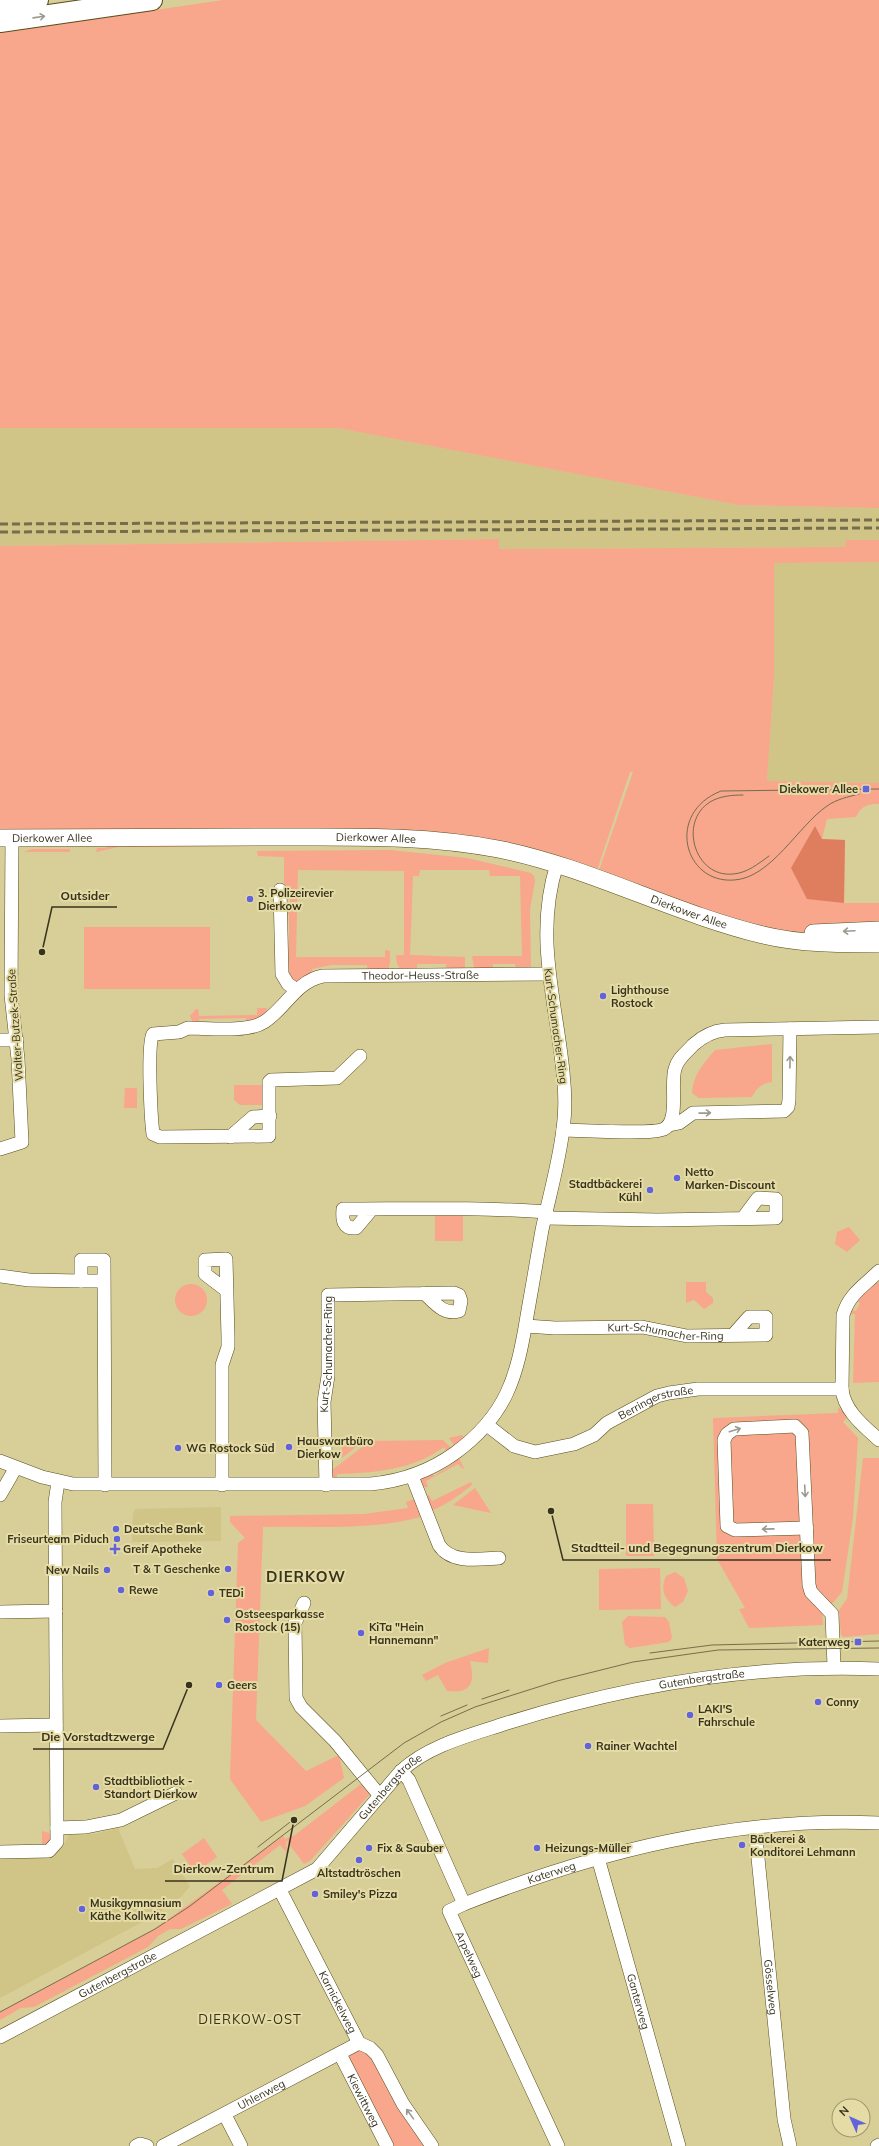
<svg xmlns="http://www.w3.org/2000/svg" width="879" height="2146" font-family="Mulish,sans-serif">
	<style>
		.built { fill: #d0c487 }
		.green { fill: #f8a68c }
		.forest { fill: #df7e5f }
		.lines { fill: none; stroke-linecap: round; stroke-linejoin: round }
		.minor-casing { stroke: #574e1b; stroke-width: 14 }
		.major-casing { stroke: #574e1b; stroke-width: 18 }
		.highway-casing { stroke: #574e1b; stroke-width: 22 }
		.minor { stroke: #fff; stroke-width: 13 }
		.major { stroke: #fff; stroke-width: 17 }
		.highway { stroke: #fff; stroke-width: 20 }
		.tram { stroke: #756e4d; stroke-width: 1 }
		.rail { stroke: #756e4d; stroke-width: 3; stroke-dasharray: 8 4; stroke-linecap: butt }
		.oneway { stroke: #9c998e }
		.poi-dot { fill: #6263dc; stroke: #e5dba5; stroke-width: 1.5 }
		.labels { text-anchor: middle; stroke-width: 4; stroke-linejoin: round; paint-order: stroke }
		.poi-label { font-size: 11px; font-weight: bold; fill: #38331e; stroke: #e5dba5; text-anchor: start }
		.street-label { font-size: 11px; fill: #38331e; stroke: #e5dba5 }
		.quarter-label { font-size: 13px; letter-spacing: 1px; fill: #38331e; stroke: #e5dba5 }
		.district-label { font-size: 15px; font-weight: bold; letter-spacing: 1px; fill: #38331e; stroke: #e5dba5 }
		.leader { fill: none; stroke: #38331e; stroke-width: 1.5 }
		.callout-dot { fill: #38331e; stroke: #e5dba5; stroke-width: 1.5 }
		.callout-label { font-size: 12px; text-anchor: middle; font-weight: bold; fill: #38331e; stroke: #e5dba5; stroke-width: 4; stroke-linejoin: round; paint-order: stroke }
	</style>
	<rect width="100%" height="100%" fill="#d8ce98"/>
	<g class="built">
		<polygon points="0,428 338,428 739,505 879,508 879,540 846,540 845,547 499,549 499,539 0,546"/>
		<polygon points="879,562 879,783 767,781 774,677 774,563"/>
		<polygon points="221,1507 221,1541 132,1542 133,1514 135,1509"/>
		<polygon points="118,1828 135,1869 157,1868 173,1859 190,1886 182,1896 157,1914 0,1998 0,1856 53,1854 62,1848 69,1835 94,1834"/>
	</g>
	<g class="green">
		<polygon points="223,0 879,0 879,508 739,505 338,428 0,428 0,33"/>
		<path d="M499,539V549L845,547L846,540H879V562L774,563V677L767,781L879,783V804C867,804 861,806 856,817L827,819L822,839L845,840L844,903H879V923L820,933L768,932L596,879L633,772H630L596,873L505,845L0,833V546Z"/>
		<polygon points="239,843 242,846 118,847 96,852 97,848 105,848 117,844"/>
		<polygon points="32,849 70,849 70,852 24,852"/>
		<path d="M390,850L467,858L531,873L534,876L535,881L530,909L531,970L516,971L515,964H493V971L474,968L472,956H522L520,876H490L489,870H420L419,876H413L410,955L465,957V967L462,970L446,971V964H417V971L401,970L397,964L396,955H404V871L298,870L296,957H385V950L390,951V963L388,970L368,972L367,965H331L312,969L313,974C305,979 298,985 288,980L283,958H289V914H283L284,905H290V899H287V890L284,889V857L258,856L257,851Z"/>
		<rect x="84" y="927" width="126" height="62"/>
		<polygon points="257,1008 267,1008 266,1014 247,1024 246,1018 199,1019 199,1025 193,1023 190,1016 196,1009 198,1009 199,1016 257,1015"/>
		<path d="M772,1044V1082C762,1083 756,1088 752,1097L699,1098L692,1093C693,1075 703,1064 715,1050Z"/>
		<polygon points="234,1085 263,1085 263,1105 240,1105 234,1100"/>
		<polygon points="125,1088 137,1088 137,1108 124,1108"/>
		<rect x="435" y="1214" width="28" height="27"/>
		<polygon points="849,1227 860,1240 847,1252 835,1244 837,1232"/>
		<polygon points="686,1282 706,1282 706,1292 713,1298 713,1303 704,1309 694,1300 686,1303"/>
		<polygon points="870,1283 879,1283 879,1382 853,1383 855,1314 848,1314 850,1309 856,1311 860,1303 854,1300"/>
		<circle cx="191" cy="1300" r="16"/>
		<polygon points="838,1407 848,1416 843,1422 858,1438 853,1518 842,1592 831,1605 822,1607 823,1625 749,1628 739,1609 745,1608 717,1559 713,1418 838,1413"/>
		<polygon points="462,1435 464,1438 456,1448 449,1438"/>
		<path d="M443,1440L453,1450L447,1452L444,1447C413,1470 374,1473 337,1474V1480L330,1481L331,1471L370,1441Z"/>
		<polygon points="342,1441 363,1441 342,1458"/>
		<polygon points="458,1457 464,1468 463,1469 458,1464 426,1481 428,1487 422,1487 419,1480 432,1472 434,1476 454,1463 453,1461"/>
		<polygon points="863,1458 879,1458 879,1634 844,1637 841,1635 839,1610 847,1599"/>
		<path d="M471,1482L472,1485C458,1496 445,1506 428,1512L423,1497L429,1495L432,1501Z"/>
		<polygon points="475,1488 491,1513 453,1505"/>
		<path d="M421,1497L428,1515C375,1531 317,1526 263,1527L256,1720L306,1771L339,1755L344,1778L305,1806L261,1822L230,1779L238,1543L245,1538L230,1522V1516L364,1514L408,1508L406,1502Z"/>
		<polygon points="626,1504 653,1504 654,1556 626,1556"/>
		<polygon points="660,1568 661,1609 599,1610 599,1569"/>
		<path d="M675,1572L684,1578L688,1591L683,1602L675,1607C664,1599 660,1589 666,1576Z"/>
		<polygon points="628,1616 665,1617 669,1622 672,1638 669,1642 630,1648 625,1645 622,1622"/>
		<path d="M489,1648L488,1663L470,1661C475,1682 472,1694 447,1691L438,1675L426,1681L422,1675L445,1663Z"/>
		<polygon points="361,1784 370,1794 310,1861 304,1864 286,1840 287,1853 280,1845 222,1890 232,1904 181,1929 170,1929 158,1936 148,1947 34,2007 21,2008 0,2020 0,2012 155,1929 283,1836 285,1839 295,1835"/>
		<polygon points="42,1831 49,1833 51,1837 50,1844 42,1846"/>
		<polygon points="204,1838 217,1857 195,1873 182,1854"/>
		<polygon points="370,2048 432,2146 387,2146 340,2054"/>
	</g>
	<polygon class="forest" points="815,826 822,839 845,840 844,903 807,899 791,868"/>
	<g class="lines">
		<defs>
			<g id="minor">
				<polyline points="280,890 282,974 288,984 297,990"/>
				<polyline points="0,1040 17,1040"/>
				<path id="s1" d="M360,1056L337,1078L271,1080L269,1082V1136L160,1137L153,1134C151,1118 147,1044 153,1034L179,1032L188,1028C207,1028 247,1033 264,1022C285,1009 296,981 323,976L549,974"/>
				<polyline points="669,1125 679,1123 693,1113 784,1111 788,1107 789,1100 790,1029"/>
				<path d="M563,1130C581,1130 652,1135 664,1129C680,1121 670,1084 675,1069C677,1059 687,1052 693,1045C703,1036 712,1031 725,1030L879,1027"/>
				<polyline points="230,1137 253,1117 270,1116"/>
				<polyline points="0,1149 22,1142 18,1059 11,995 12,838"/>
				<path d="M372,1209L356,1228C343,1229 342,1220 343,1209C411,1209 479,1207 547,1212"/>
				<polyline points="545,1218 658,1220 776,1218 776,1199 758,1198 743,1218"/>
				<path d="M879,1271C864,1286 849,1294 843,1315L842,1389C844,1411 864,1426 879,1440"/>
				<polyline points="0,1276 29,1280 81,1281"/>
				<polyline points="104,1281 81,1281 81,1260 104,1260 105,1485"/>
				<path id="s2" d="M526,1326L555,1328L642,1327L687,1336L766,1335V1317H749L733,1335"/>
				<path id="s3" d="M487,1425L514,1446L535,1452L574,1444L594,1435L607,1423L657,1396L669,1393L698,1389H842"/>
				<path d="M0,1461L42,1477L73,1484H371C402,1481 430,1471 455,1453C507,1415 517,1377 527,1316C532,1288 537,1259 542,1230C549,1197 559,1163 563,1129C566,1110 565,1091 563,1072C556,1000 534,936 557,864"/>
				<path d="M412,1476L439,1545C451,1564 479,1559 499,1558"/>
				<polyline points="222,1485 222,1365 228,1347 228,1337 226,1259 205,1260 205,1274 226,1290"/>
				<path id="s4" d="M326,1485L324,1402L328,1376V1295L454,1293L459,1295L461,1301L459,1311C443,1315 435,1303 424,1293"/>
				<polyline points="0,1495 15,1469"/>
				<polyline points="807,1528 735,1530 727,1526 724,1440 727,1434 734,1429 795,1426 802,1433 809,1585 811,1592 832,1614 834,1667"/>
				<polyline points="304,1603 295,1623 296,1698 301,1707 335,1741 380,1796"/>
				<polyline points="0,1612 56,1611"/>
				<polyline points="0,1726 56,1725"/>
				<path id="s5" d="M401,1771L409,1780L464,1904L449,1911L558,2146"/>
				<polyline points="57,1828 86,1827 121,1820 176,1793"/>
				<path id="s6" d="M755,1828L784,2119L790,2146"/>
				<polyline points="0,1852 49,1851 57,1842 55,1502 58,1482"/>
				<path id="s7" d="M598,1858L679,2146"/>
				<path id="s8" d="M280,1890L359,2043L370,2048L377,2055L403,2104L432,2146"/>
				<path id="s9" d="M464,1904C596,1852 736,1816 879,1823"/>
				<path id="s10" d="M0,2037L317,1869L401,1771C429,1745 471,1735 507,1723C628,1685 752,1664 879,1669"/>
				<path id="s11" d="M340,2054L387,2146"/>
				<polyline points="225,2115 241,2146"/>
				<polyline points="136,2146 140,2144 147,2146"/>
				<path id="s12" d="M163,2146L359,2043"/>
				<polyline points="877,2146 879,2145"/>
			</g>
			<g id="major">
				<path id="s13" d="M0,838C93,838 186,837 279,837C352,837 425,835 498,849C589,867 672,913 763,935C800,944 841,944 879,944"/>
				<polyline points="813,933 879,930"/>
			</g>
			<g id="highway">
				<polyline points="0,6 38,0"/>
				<polyline points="0,22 152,0"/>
			</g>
		</defs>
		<use href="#minor" class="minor-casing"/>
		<use href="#major" class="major-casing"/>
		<use href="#highway" class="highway-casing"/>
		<use href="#minor" class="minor"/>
		<use href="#major" class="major"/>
		<use href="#highway" class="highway"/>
		<g class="tram">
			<path d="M859,794C848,797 837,799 827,806C798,826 771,878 734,880C684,884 665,813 721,791L879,789"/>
			<path d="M743,795C732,795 720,796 710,802C678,822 695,878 733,874C747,873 758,864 769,856"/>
			<polyline points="650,1653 712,1645 879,1641"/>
			<polyline points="482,1699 509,1690"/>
			<polyline points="441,1716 467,1705"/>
			<polyline points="258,1847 294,1819"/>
			<polyline points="0,2012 155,1929 190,1906 404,1743 441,1722 475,1707 557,1681 633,1662 718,1650 879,1648"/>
		</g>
		<g class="rail">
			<polyline points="0,524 879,520"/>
			<polyline points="0,532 879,528"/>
		</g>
	</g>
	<defs><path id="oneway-shaft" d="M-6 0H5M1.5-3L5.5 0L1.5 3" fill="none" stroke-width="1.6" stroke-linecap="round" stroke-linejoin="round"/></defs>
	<g class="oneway">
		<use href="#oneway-shaft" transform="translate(39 17) rotate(-8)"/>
		<use href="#oneway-shaft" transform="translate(849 931) rotate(177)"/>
		<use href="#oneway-shaft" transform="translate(790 1062) rotate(-89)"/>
		<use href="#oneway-shaft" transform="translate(705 1113) rotate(-1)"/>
		<use href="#oneway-shaft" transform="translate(735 1430) rotate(-17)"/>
		<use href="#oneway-shaft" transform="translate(805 1491) rotate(87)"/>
		<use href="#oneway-shaft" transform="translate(768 1529) rotate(179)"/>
		<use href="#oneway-shaft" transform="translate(410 2114) rotate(-126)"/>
	</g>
	<g class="poi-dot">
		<rect x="862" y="785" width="8" height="8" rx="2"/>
		<circle cx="250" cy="899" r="4"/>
		<circle cx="603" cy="996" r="4"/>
		<circle cx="677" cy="1178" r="4"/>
		<circle cx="650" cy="1190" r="4"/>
		<circle cx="289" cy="1447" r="4"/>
		<circle cx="178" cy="1448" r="4"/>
		<circle cx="116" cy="1529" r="4"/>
		<circle cx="117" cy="1539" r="4"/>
		<path d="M113 1543h4v4h4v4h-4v4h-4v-4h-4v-4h4z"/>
		<circle cx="228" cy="1569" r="4"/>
		<circle cx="107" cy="1570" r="4"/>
		<circle cx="121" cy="1590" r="4"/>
		<circle cx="211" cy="1593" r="4"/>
		<circle cx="227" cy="1620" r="4"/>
		<circle cx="361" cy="1633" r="4"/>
		<rect x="854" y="1638" width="8" height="8" rx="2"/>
		<circle cx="219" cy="1685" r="4"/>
		<circle cx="818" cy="1702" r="4"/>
		<circle cx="690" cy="1715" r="4"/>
		<circle cx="588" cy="1746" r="4"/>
		<circle cx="96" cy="1787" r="4"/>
		<circle cx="742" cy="1845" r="4"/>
		<circle cx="369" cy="1848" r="4"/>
		<circle cx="537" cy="1848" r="4"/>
		<circle cx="359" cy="1860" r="4"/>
		<circle cx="315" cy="1894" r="4"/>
		<circle cx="82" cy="1909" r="4"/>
	</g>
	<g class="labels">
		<g class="poi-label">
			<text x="858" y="793" text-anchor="end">Diekower Allee</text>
			<text x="258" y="897">3. Polizeirevier<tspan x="258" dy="13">Dierkow</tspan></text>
			<text x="611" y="994">Lighthouse<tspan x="611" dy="13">Rostock</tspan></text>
			<text x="685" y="1176">Netto<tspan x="685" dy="13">Marken-Discount</tspan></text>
			<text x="642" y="1188" text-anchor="end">Stadtbäckerei<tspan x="642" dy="13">Kühl</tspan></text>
			<text x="297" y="1445">Hauswartbüro<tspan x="297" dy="13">Dierkow</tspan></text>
			<text x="186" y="1452">WG Rostock Süd</text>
			<text x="124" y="1533">Deutsche Bank</text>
			<text x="109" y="1543" text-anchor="end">Friseurteam Piduch</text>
			<text x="123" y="1553">Greif Apotheke</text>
			<text x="220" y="1573" text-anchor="end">T &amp; T Geschenke</text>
			<text x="99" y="1574" text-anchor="end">New Nails</text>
			<text x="129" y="1594">Rewe</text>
			<text x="219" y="1597">TEDi</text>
			<text x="235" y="1618">Ostseesparkasse<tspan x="235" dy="13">Rostock (15)</tspan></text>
			<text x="369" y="1631">KiTa "Hein<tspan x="369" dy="13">Hannemann"</tspan></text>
			<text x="850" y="1646" text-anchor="end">Katerweg</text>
			<text x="227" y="1689">Geers</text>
			<text x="826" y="1706">Conny</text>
			<text x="698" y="1713">LAKI'S<tspan x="698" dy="13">Fahrschule</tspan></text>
			<text x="596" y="1750">Rainer Wachtel</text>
			<text x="104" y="1785">Stadtbibliothek -<tspan x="104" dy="13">Standort Dierkow</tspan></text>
			<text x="750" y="1843">Bäckerei &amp;<tspan x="750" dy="13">Konditorei Lehmann</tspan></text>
			<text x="377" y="1852">Fix &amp; Sauber</text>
			<text x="545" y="1852">Heizungs-Müller</text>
			<text x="359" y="1877" text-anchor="middle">Altstadtröschen</text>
			<text x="323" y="1898">Smiley's Pizza</text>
			<text x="90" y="1907">Musikgymnasium<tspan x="90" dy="13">Käthe Kollwitz</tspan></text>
		</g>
		<g class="street-label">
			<text dy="4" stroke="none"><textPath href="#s13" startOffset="52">Dierkower Allee</textPath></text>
			<text dy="4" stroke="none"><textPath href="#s13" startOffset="376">Dierkower Allee</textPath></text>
			<text dy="4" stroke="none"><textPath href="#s13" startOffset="700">Dierkower Allee</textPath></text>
			<text dy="4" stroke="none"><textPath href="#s1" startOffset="658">Theodor-Heuss-Straße</textPath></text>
			<text transform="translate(15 1025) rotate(-94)" y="4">Walter-Butzek-Straße</text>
			<text transform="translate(556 1026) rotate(82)" y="4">Kurt-Schumacher-Ring</text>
			<text dy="4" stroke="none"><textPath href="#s2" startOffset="140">Kurt-Schumacher-Ring</textPath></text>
			<text dy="4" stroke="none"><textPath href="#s4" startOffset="131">Kurt-Schumacher-Ring</textPath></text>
			<text dy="4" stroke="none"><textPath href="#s3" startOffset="189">Berringerstraße</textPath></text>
			<text dy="4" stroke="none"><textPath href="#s10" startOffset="805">Gutenbergstraße</textPath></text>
			<text dy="4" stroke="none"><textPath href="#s10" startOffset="469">Gutenbergstraße</textPath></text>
			<text dy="4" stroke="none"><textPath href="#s9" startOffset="93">Katerweg</textPath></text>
			<text dy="4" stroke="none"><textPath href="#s5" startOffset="212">Arpelweg</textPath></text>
			<text dy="4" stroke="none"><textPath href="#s10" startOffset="133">Gutenbergstraße</textPath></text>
			<text dy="4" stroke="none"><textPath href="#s6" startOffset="160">Gösselweg</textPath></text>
			<text dy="4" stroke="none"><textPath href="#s8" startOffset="126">Karnickelweg</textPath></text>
			<text dy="4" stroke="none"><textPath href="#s7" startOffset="149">Ganterweg</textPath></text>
			<text dy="4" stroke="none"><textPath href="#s12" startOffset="111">Uhlenweg</textPath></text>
			<text dy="4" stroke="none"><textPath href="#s11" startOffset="52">Kiewittweg</textPath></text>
		</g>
		<g class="quarter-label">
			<text x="250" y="2024">DIERKOW-OST</text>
		</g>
		<g class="district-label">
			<text x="306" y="1582">DIERKOW</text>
		</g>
	</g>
	<path class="leader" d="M42 952L52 907H117M551 1511L563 1560H831M189 1685L163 1749H33M294 1820L282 1881H165"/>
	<g class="callout-dot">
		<circle cx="42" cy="952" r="4"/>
		<circle cx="551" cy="1511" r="4"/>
		<circle cx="189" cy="1685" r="4"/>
		<circle cx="294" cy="1820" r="4"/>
	</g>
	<g class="callout-label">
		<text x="85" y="900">Outsider</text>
		<text x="697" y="1552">Stadtteil- und Begegnungszentrum Dierkow</text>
		<text x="98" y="1741">Die Vorstadtzwerge</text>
		<text x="224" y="1873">Dierkow-Zentrum</text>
	</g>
	<g transform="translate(851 2118) rotate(315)"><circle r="19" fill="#e5dba5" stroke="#a0986f"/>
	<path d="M0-3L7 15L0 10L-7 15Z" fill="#6263dc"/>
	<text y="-6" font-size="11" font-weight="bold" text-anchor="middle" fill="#38331e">N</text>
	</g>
</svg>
